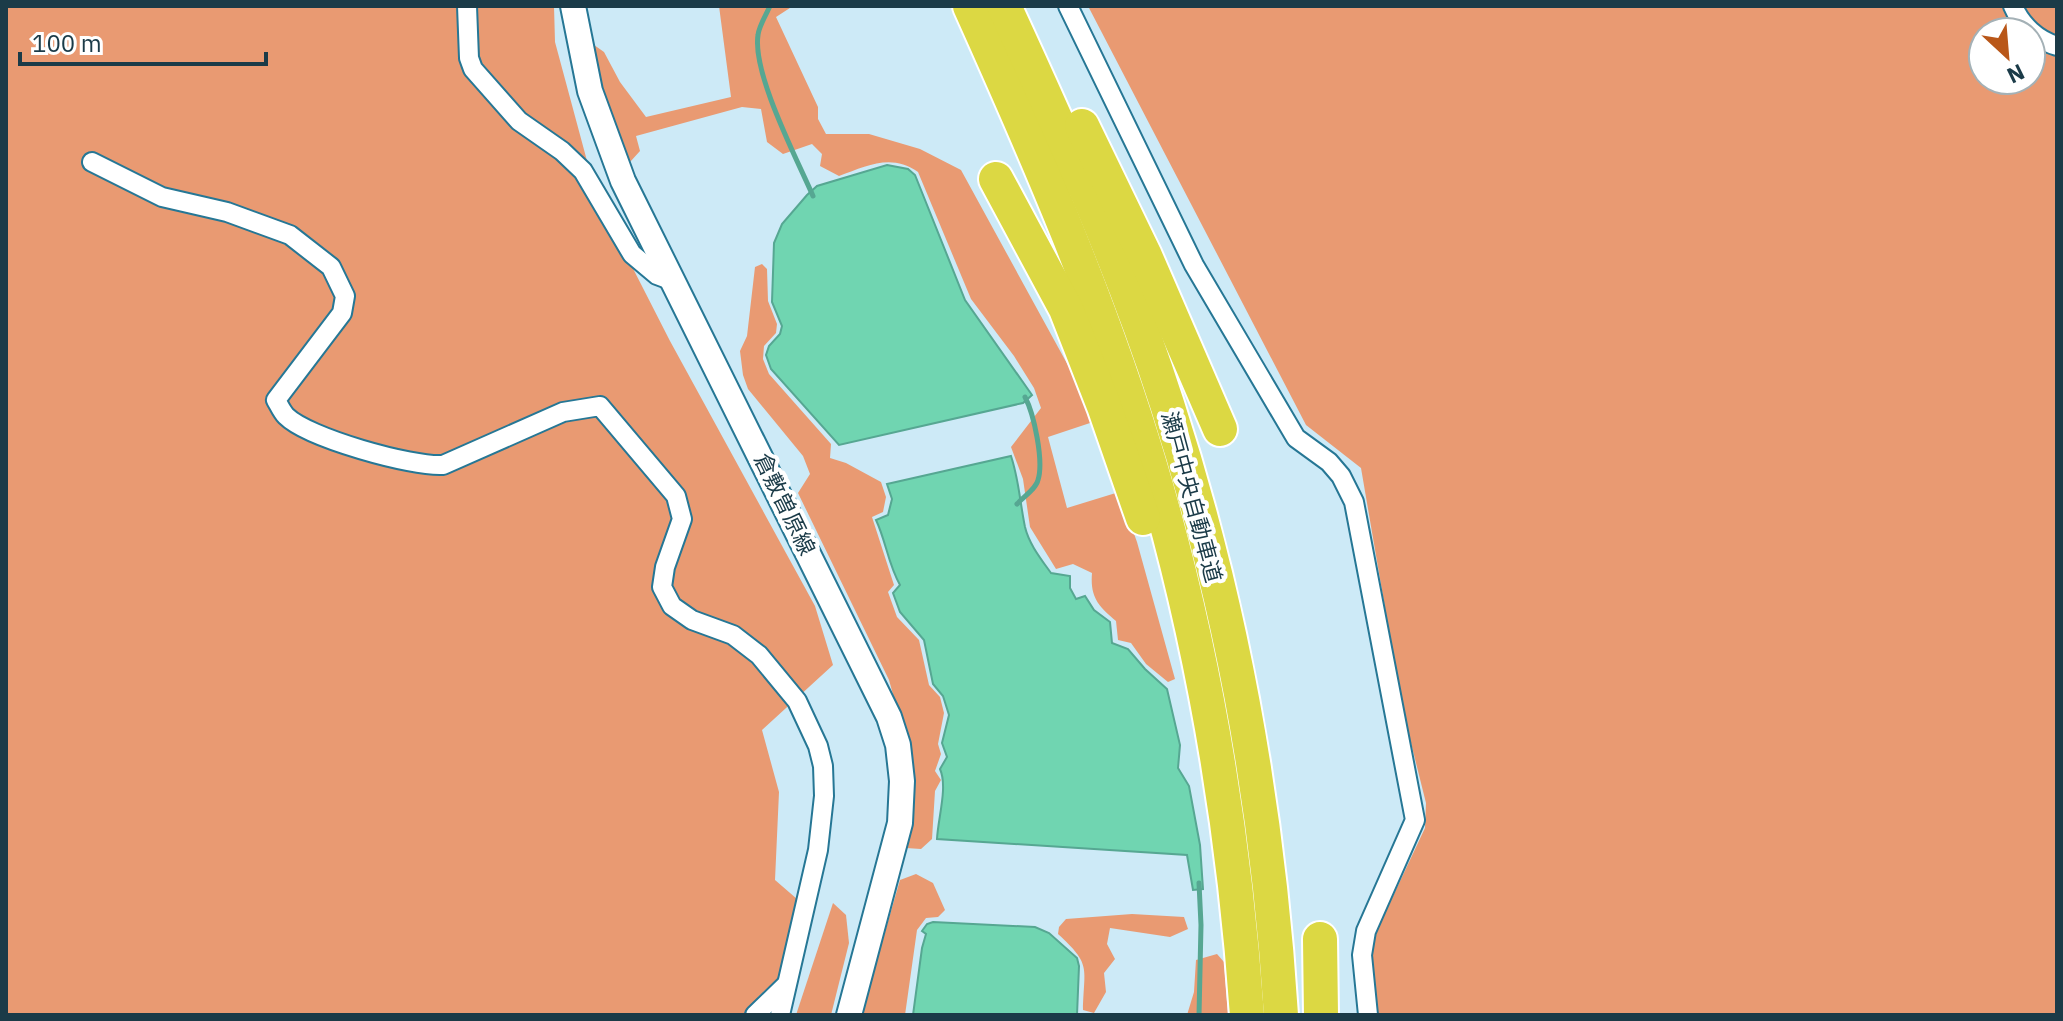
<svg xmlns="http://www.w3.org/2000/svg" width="2063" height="1021" font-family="'IBM Plex Sans','Noto Sans JP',sans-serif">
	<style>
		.forest { fill: #e99a72; fill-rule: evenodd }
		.water { fill: #70d5b1; stroke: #56a792; stroke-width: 2 }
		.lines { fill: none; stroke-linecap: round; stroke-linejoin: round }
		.stream { stroke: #56a792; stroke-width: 5 }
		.minor-casing { stroke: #267795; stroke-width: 22 }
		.tertiary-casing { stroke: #267795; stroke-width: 28 }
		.motorway-casing { stroke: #fff; stroke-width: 38 }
		.minor { stroke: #fff; stroke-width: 18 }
		.tertiary { stroke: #fff; stroke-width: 24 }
		.motorway { stroke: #dcd843; stroke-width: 34 }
		.labels { text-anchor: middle; stroke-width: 8; stroke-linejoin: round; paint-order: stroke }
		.street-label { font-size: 22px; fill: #1b3b48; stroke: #fff }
	</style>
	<rect width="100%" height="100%" fill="#cdeaf7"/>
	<g class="forest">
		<polygon points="6,6 554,6 555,42 597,198 670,341 815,606 833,665 762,730 779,792 775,880 797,899 780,977 758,997 757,1015 6,1015"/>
		<path d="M719,6H793L776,17L818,107V119L826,134H869L920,149L961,170L1081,389L1093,422L1048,437L1067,508L1119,492L1137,542L1175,679L1168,682L1146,664L1131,643L1118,640L1116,621C1098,606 1090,597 1092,573L1073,564L1056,569L1030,527L1023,479L1011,447L1041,408L1034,388L1014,356L971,299L918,172C891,153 867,166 839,176L820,166L822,154L812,144L783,154L767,142L761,109L742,107L636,136L640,151L630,162L613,127L587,40L604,52L620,82L646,117L731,97Z"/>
		<path d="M1088,6H2057V1015H1376L1371,943L1425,828L1426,803L1402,707L1361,468L1306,425ZM1983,32H2031V80H1983Z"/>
		<polygon points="762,264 767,269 768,301 777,324 776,333 764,346 763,359 769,374 831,444 830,458 846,463 881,482 886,497 883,512 872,517 894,585 888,592 897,617 919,640 929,685 940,697 944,713 938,744 941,754 935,771 941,780 935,791 932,839 921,849 906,848 912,807 901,723 889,680 798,493 810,474 803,456 748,389 743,375 740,351 747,336 755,267"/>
		<polygon points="916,874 933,883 945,910 938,917 926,918 917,930 905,1015 861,1015 900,880"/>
		<polygon points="833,903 846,915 849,943 831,1015 796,1015"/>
		<path d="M1132,914L1184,917L1188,929L1170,937L1110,928L1107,944L1115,959L1104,973L1106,992L1094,1013L1083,1010C1084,967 1092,965 1058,934L1059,927L1066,919Z"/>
		<polygon points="1217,954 1224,962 1228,1015 1187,1015 1194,992 1196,960"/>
	</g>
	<g class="water">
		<polygon points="887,165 908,169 915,175 965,300 1032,395 1023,403 839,445 771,369 766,355 769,346 780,334 782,326 772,302 774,243 782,224 807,195 817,186"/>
		<path d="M1011,456C1019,480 1020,503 1025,527C1029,544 1041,559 1051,573L1070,576V588L1076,599L1085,596L1094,610L1110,622L1112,643L1128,649L1145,669L1167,689L1180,745L1178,768L1189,786L1200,845L1203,889L1193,890L1187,855L937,839C938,818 948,787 940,769L947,757L942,743L949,715L943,696L933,684L924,640L900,612L893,593L900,585C888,564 886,541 876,520L888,515L892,499L887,484Z"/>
		<polygon points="933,922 1035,927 1049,933 1077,958 1079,966 1077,1015 913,1015 922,948 926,934 922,931 927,924"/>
	</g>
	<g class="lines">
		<g class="stream">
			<path d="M770,6C766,15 759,26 758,35C752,73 797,159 813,196"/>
			<path d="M1017,504C1023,497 1036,489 1038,480C1044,461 1034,414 1025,397"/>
			<polyline points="1199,883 1201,925 1199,1015"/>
		</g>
		<defs>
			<g id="minor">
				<polyline points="467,6 469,58 473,69 519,121 562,151 583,171 632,254 657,275 673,281"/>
				<polyline points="1068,6 1194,265 1296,438 1329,462 1341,476 1354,502 1415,820 1366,931 1362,955 1368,1015"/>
				<path d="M2013,6C2021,25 2037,40 2057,46"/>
				<path d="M92,162L162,197L227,212L290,235L331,267L345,296L342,313L276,400C279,405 282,412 286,416C308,438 412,467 443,465L563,412L600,406L676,496L682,519L665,567L662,587L672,606L692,620L733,635L759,655L797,701L818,746L823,766L824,796L818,850L780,1015"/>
				<polyline points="755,1015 786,985"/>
			</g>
			<polyline id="tertiary" points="573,6 590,91 623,181 889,717 898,745 902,781 900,823 849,1015"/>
			<g id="motorway">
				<path d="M970,6C1037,155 1102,305 1149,462C1203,642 1234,828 1247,1015"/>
				<path d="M1004,6C1064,136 1123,267 1167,404C1231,601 1268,808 1281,1015"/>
				<polyline points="1082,126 1145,256 1220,429"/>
				<polyline points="996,179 1066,309 1104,406 1143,518"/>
				<polyline points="1320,939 1321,1015"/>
			</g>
		</defs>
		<use href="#minor" class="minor-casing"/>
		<use href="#tertiary" class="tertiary-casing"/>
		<use href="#motorway" class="motorway-casing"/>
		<use href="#minor" class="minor"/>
		<use href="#tertiary" class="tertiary"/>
		<use href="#motorway" class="motorway"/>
	</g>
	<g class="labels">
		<g class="street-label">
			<text transform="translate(1192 497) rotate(75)" y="8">瀬戸中央自動車道</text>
			<text transform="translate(785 504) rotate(64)" y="8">倉敷曽原線</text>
		</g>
	</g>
	<rect width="2063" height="1021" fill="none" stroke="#1b3b48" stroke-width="16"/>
	<g transform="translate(2007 56) rotate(154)"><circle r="38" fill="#ffffff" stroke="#a4b1b6" stroke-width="2"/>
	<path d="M0-6L14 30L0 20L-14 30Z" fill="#b95719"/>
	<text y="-12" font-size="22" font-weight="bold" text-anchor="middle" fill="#1b3b48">N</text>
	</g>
	<path d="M20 52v12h246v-12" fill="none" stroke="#1b3b48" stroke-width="4"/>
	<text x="32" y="52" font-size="24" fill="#1b3b48" stroke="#ffffff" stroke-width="6" paint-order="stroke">100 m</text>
</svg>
